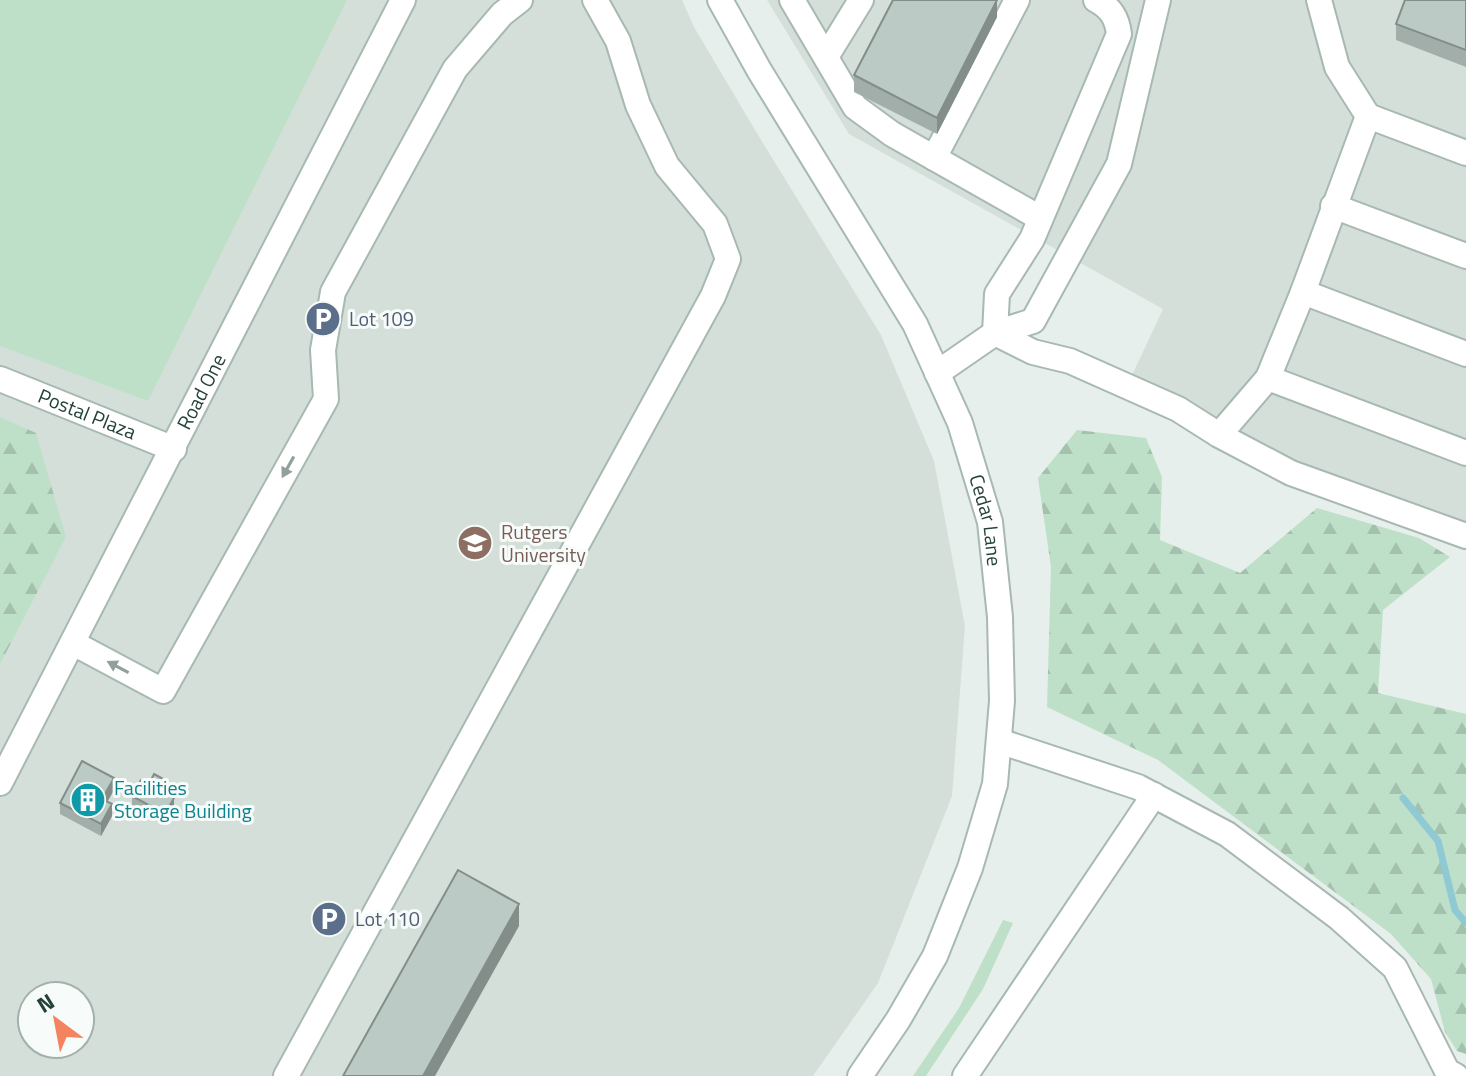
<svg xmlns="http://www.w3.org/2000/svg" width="1466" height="1076" font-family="'Titillium Web',sans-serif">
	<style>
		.built { fill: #d4dfda; fill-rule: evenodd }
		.green { fill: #bfe0c8 }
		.forest { fill: url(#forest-firs) }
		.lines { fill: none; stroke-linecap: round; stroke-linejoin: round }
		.stream { stroke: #8ec9d4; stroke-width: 7 }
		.minor-casing { stroke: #a8b8b2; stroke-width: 28 }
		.minor { stroke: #fff; stroke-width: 24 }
		.wall { fill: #a1aea9 }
		.shaded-wall { fill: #838d89 }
		.building { fill: #bbcac4; stroke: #838d89; stroke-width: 2 }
		.oneway { fill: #92a09c }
		.labels { text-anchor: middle; stroke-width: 6; stroke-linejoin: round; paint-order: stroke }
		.service-label { font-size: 20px; fill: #4e5e75; stroke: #f7fbf9; text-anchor: start }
		.street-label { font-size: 20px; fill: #24423a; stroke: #f7fbf9 }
		.education-label { font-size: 20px; fill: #785e54; stroke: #f7fbf9; text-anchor: start }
		.culture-label { font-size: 20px; fill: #0d838f; stroke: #f7fbf9; text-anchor: start }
	</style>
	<defs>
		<pattern id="forest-firs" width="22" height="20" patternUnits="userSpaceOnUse" patternTransform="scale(2)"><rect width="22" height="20" fill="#bfe0c8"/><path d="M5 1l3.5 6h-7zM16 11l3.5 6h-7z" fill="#a4c1ad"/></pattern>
	</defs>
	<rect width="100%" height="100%" fill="#e6efeb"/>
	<g class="built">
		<path d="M0,0H682L694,27L755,130L881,335L934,461L965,626L952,796L878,983L813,1076H0ZM32,996H80V1044H32Z"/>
		<polygon points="767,0 1466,0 1466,541 1126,388 1163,309 849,134"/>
	</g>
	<g class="green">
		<polygon points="0,0 347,0 148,401 0,346"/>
		<polygon points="1003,920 1013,923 983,989 926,1076 913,1076 959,1008"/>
	</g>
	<g class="forest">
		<polygon points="0,417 36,433 66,537 0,664"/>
		<polygon points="1077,430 1146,438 1162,477 1160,540 1240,573 1317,508 1419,538 1450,557 1383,610 1378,693 1466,714 1466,1054 1457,1051 1445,1032 1431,979 1391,934 1158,760 1047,707 1051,567 1038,478"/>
	</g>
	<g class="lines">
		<polyline class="stream" points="1403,798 1438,841 1455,910 1466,923"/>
		<defs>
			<g id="minor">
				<path id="s1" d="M720,0L759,70L915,324L960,423L990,522L1000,617L1002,701L995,784L970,868L935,956L898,1020L860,1076"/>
				<polyline points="792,0 855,107 892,134 1040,218"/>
				<polyline points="1319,0 1337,67 1368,116 1303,292 1466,354"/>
				<polyline points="826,57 861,0"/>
				<polyline points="1368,116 1466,153"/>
				<polyline points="934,158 1017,0"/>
				<polyline points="1333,206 1466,256"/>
				<polyline points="995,333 1033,352 1070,361 1178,409 1219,435 1291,473 1466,536"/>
				<path d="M995,333L997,294L1032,239L1119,34C1117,18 1111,8 1096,0"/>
				<polyline points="937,373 995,333 1033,321 1119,164 1158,0"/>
				<polyline points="1268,378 1466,453"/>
				<path id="s2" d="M0,379L174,449"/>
				<polyline points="1219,435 1268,378 1303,292"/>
				<polyline points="73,643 163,691 326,399 323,350 333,292 455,69 502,14 520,0"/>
				<polyline points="999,741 1138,787 1227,834 1339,918 1395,968 1447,1071 1456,1076"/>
				<path id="s3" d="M0,783L403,0"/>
				<polyline points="286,1076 713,296 728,259 715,224 667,166 638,105 618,41 595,0"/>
				<polyline points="965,1076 1154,795"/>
			</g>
		</defs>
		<use href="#minor" class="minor-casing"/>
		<use href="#minor" class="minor"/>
	</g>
	<g class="wall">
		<polygon points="1466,0 1466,67 1396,40 1396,24"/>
		<polygon points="997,17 937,134 854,92 854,75"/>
		<polygon points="114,790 107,802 112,816 101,836 60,814 60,803"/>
		<polygon points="165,791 164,793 174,809 165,825 132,808 132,796"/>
	</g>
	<g class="shaded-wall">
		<polygon points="997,0 997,17 937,134 937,118"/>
		<polygon points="114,778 114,790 102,811 102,799"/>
		<polygon points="165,780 165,791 160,802 160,790"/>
		<polygon points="174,798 174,809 165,825 165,814"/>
		<polygon points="112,804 112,816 101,836 101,824"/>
		<polygon points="519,904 519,926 435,1076 423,1076"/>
	</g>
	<g class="building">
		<polygon points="893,0 997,0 937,118 854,75"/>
		<polygon points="1405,0 1466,0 1466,50 1396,24"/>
		<polygon points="82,761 114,778 102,799 112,804 101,824 60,803"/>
		<polygon points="154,774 165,780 160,790 174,798 165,814 132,796 141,780 149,784"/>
		<polygon points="458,870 519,904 423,1076 343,1076"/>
	</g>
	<defs><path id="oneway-solid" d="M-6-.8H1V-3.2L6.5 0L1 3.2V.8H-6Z" transform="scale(2)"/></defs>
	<g class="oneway">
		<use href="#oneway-solid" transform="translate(288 467) rotate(119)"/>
		<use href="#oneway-solid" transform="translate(118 667) rotate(-152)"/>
	</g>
	<defs>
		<symbol id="parking-disc" viewBox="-11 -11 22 22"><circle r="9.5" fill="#5c6f8a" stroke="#f7fbf9"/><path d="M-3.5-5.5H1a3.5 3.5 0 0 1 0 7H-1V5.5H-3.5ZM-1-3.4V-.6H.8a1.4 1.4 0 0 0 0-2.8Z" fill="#fff"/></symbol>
		<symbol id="university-disc" viewBox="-11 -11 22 22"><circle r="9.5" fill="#8d6e63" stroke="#f7fbf9"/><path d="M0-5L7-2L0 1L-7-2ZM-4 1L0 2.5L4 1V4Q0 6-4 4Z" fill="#fff"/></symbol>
		<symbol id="building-disc" viewBox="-11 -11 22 22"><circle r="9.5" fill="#0f9aa8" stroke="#f7fbf9"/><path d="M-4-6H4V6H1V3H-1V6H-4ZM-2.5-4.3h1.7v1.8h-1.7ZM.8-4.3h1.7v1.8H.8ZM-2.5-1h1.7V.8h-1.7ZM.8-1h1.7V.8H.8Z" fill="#fff"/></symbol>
	</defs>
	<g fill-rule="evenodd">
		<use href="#parking-disc" x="303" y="299" width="40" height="40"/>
		<use href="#university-disc" x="455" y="523" width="40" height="40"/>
		<use href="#building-disc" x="68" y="780" width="40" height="40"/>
		<use href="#parking-disc" x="309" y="899" width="40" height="40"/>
	</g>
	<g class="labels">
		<g class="service-label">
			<text x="349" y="326">Lot 109</text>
			<text x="355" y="926">Lot 110</text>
		</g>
		<g class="street-label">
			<text dy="7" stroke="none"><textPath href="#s3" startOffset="440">Road One</textPath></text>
			<text dy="7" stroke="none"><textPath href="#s2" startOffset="94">Postal Plaza</textPath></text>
			<text dy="7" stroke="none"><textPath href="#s1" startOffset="588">Cedar Lane</textPath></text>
		</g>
		<g class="education-label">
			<text x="501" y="539">Rutgers<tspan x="501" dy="23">University</tspan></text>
		</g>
		<g class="culture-label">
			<text x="114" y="795">Facilities<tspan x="114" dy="23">Storage Building</tspan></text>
		</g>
	</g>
	<g transform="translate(56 1020) rotate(328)"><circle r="38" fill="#f7fbf9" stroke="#a3b1ad" stroke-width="2"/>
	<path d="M0-6L14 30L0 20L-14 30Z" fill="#f4845f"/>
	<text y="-12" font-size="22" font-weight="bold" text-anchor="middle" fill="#24423a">N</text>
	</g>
</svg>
